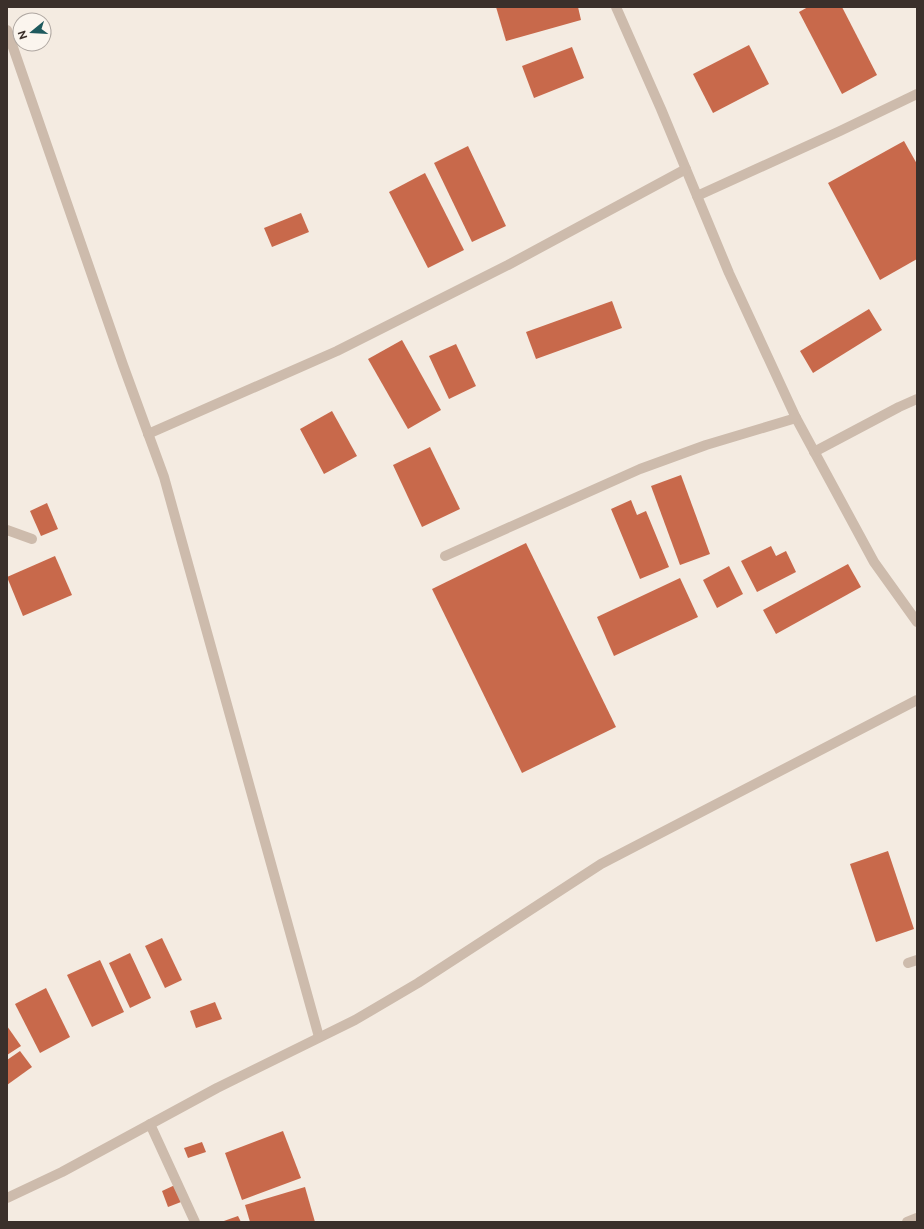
<svg xmlns="http://www.w3.org/2000/svg" width="924" height="1229" font-family="Raleway,sans-serif">
	<style>
		.building { fill: #c8694b }
		.lines { fill: none; stroke-linecap: round; stroke-linejoin: round }
		.minor { stroke: #cdbbac; stroke-width: 10 }
	</style>
	<rect width="100%" height="100%" fill="#f4ebe1"/>
	<g class="building">
		<polygon points="496,7 578,7 581,20 506,41"/>
		<polygon points="808,7 842,7 877,75 842,94 799,12"/>
		<polygon points="749,45 769,84 713,113 693,74"/>
		<polygon points="572,47 584,78 534,98 522,66"/>
		<polygon points="904,141 917,164 917,259 880,280 828,183"/>
		<polygon points="468,146 506,226 472,242 434,163"/>
		<polygon points="425,173 464,250 428,268 389,192"/>
		<polygon points="301,213 309,232 272,247 264,228"/>
		<polygon points="612,301 622,328 536,359 526,332"/>
		<polygon points="869,309 882,330 813,373 800,351"/>
		<polygon points="402,340 441,410 408,429 368,359"/>
		<polygon points="456,344 476,386 449,399 429,356"/>
		<polygon points="332,411 357,456 324,474 300,429"/>
		<polygon points="430,447 460,509 422,527 393,465"/>
		<polygon points="681,475 710,554 680,565 651,486"/>
		<polygon points="631,500 637,515 646,511 669,567 640,579 611,509"/>
		<polygon points="47,503 58,529 41,536 30,511"/>
		<polygon points="526,543 616,727 522,773 432,589"/>
		<polygon points="771,546 776,556 786,551 796,572 757,592 741,561"/>
		<polygon points="55,556 72,595 23,616 7,577"/>
		<polygon points="848,564 861,587 776,634 763,610"/>
		<polygon points="729,566 743,594 717,608 703,580"/>
		<polygon points="680,578 698,617 614,656 597,617"/>
		<polygon points="888,851 914,929 876,942 850,864"/>
		<polygon points="162,938 182,980 165,988 145,946"/>
		<polygon points="130,953 151,998 130,1008 109,963"/>
		<polygon points="100,960 124,1012 92,1027 67,975"/>
		<polygon points="46,988 70,1037 40,1053 15,1004"/>
		<polygon points="215,1002 222,1019 196,1028 190,1011"/>
		<polygon points="7,1026 21,1046 7,1055"/>
		<polygon points="20,1051 32,1067 7,1085 7,1060"/>
		<polygon points="283,1131 301,1178 242,1200 225,1153"/>
		<polygon points="202,1142 206,1152 188,1158 184,1148"/>
		<polygon points="175,1185 181,1202 168,1207 162,1191"/>
		<polygon points="305,1187 315,1222 250,1222 245,1205"/>
		<polygon points="238,1216 241,1222 221,1222"/>
	</g>
	<g class="lines">
		<g class="minor">
			<polyline points="616,7 661,109 729,273 796,418 874,562 917,622"/>
			<polyline points="7,30 123,365 164,477 319,1037"/>
			<polyline points="697,196 840,131 917,94"/>
			<polyline points="148,434 337,351 508,265 686,169"/>
			<polyline points="814,452 899,407 917,399"/>
			<polyline points="7,530 32,539"/>
			<polyline points="445,556 640,469 706,445 796,418"/>
			<polyline points="908,963 917,960"/>
			<polyline points="150,1124 195,1222"/>
			<polyline points="7,1198 62,1172 217,1088 355,1020 418,983 601,864 917,700"/>
			<polyline points="907,1222 917,1218"/>
		</g>
	</g>
	<rect width="924" height="1229" fill="none" stroke="#3b302b" stroke-width="16"/>
	<g transform="translate(32 32) rotate(252)"><circle r="19" fill="#fbf5ee" stroke="#aea6a0"/>
	<path d="M0-3L7 15L0 10L-7 15Z" fill="#1f5a5e"/>
	<text y="-6" font-size="11" font-weight="bold" text-anchor="middle" fill="#3b302b">N</text>
	</g>
</svg>
